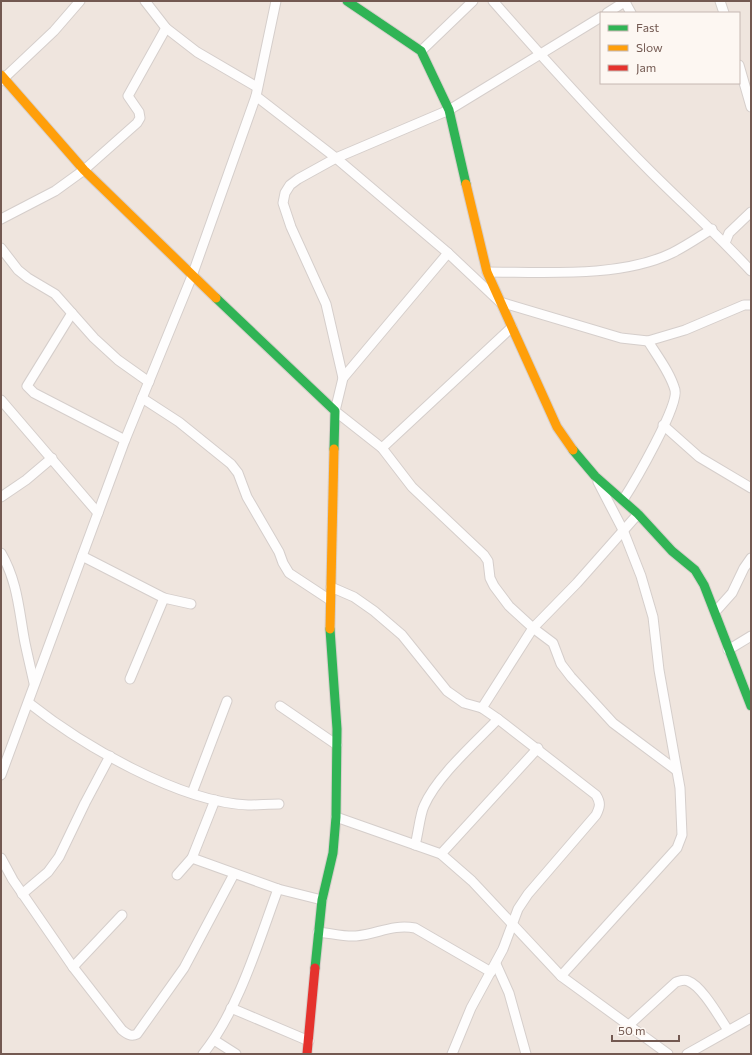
<svg xmlns="http://www.w3.org/2000/svg" width="752" height="1055" font-family="Commissioner,sans-serif">
	<style>
		.residential { fill: #efe5de; fill-rule: evenodd }
		.lines { fill: none; stroke-linecap: round; stroke-linejoin: round }
		.street-casing { stroke: #d5cecb; stroke-width: 11 }
		.fast-casing { stroke: #d7cfcb; stroke-width: 11 }
		.slow-casing { stroke: #d7cfcb; stroke-width: 11 }
		.jam-casing { stroke: #d7cfcb; stroke-width: 11 }
		.street { stroke: #fefdfd; stroke-width: 9 }
		.fast { stroke: #30b455; stroke-width: 9 }
		.slow { stroke: #ff9f0a; stroke-width: 9 }
		.jam { stroke: #e5322d; stroke-width: 9 }
	</style>
	<rect width="100%" height="100%" fill="#f8f3f0"/>
	<path class="residential" d="M1,1H751V1054H1ZM601,13H739V83H601Z"/>
	<g class="lines">
		<defs>
			<g id="street">
				<polyline points="145,1 166,28 197,52 257,87"/>
				<path d="M493,1C544,59 595,116 650,171C683,204 719,236 751,271"/>
				<polyline points="720,1 724,13"/>
				<polyline points="625,2 631,13"/>
				<polyline points="607,13 626,1"/>
				<polyline points="421,51 473,1"/>
				<polyline points="739,65 751,107"/>
				<polyline points="1,81 54,31 80,1"/>
				<polyline points="256,96 336,158 448,253 500,302 621,338 648,341 685,330 744,305 751,305"/>
				<polyline points="1,219 55,191 84,170 137,123 140,118 139,112 128,96 166,28"/>
				<polyline points="725,243 729,233 751,212"/>
				<polyline points="1,248 18,270 28,278 55,294 94,338 118,360 149,382"/>
				<polyline points="448,253 343,378 335,411 382,448 412,487 484,555 488,561 490,578 494,586 509,606 533,628 553,643 561,664 571,677 613,723 676,770"/>
				<path d="M487,272C543,272 621,278 672,253C686,246 699,237 712,229"/>
				<polyline points="72,313 27,386 34,393 125,440"/>
				<polyline points="343,378 326,304 291,227 283,203 285,193 290,185 298,179 336,158 449,110 601,17"/>
				<polyline points="142,398 179,422 231,464 238,473 247,497 279,552 283,563 289,573 330,600"/>
				<polyline points="1,400 98,513"/>
				<polyline points="663,425 699,457 751,488"/>
				<polyline points="382,448 512,327"/>
				<polyline points="1,497 26,480 52,458"/>
				<path d="M623,500C634,483 679,406 675,390C670,372 657,356 648,341"/>
				<path d="M1,553C18,582 19,612 25,643C28,657 31,670 34,683"/>
				<polyline points="82,556 164,598 191,604"/>
				<path d="M331,587L354,597L374,611L402,635L447,691L464,703L482,708L498,719L596,795C601,803 600,807 596,815L528,894L518,909L503,949L471,1008L452,1054"/>
				<polyline points="715,612 732,593 744,568 751,558"/>
				<polyline points="728,650 751,636"/>
				<polyline points="130,679 164,598"/>
				<path d="M29,703C82,745 179,802 248,805C258,805 269,804 279,804"/>
				<polyline points="280,706 337,745"/>
				<polyline points="482,708 533,628 577,583 638,514"/>
				<polyline points="1,775 125,440 192,276 256,96 276,1"/>
				<polyline points="192,793 227,701"/>
				<polyline points="336,817 441,854 472,881 561,976 668,1054"/>
				<path d="M415,845C418,835 420,814 424,806C437,776 475,743 498,719"/>
				<polyline points="441,854 538,748"/>
				<path d="M1,858L13,880L73,967L122,1030C127,1034 131,1037 137,1034L184,968L234,874"/>
				<polyline points="192,858 278,889 322,900"/>
				<polyline points="177,875 192,858 215,800"/>
				<polyline points="22,894 48,872 59,857 85,803 110,756"/>
				<path d="M318,932C330,933 344,937 356,936C378,934 392,924 415,928L491,972"/>
				<polyline points="496,964 509,993 526,1054"/>
				<polyline points="73,967 122,915"/>
				<polyline points="561,976 677,848 682,835 680,788 659,670 653,617 641,576 623,530 598,482"/>
				<polyline points="231,1008 309,1041"/>
				<path d="M629,1025L676,982C680,981 684,979 688,981C702,986 719,1017 728,1030"/>
				<polyline points="214,1040 236,1054"/>
				<path d="M203,1054C239,1009 258,943 278,889"/>
				<polyline points="687,1054 751,1018"/>
			</g>
			<g id="fast">
				<polyline points="347,1 421,51 449,110 466,184"/>
				<polyline points="216,298 335,411 334,449"/>
				<polyline points="573,450 595,476 638,514 672,551 695,570 704,585 751,706"/>
				<polyline points="315,968 322,900 333,853 336,817 337,729 330,629"/>
			</g>
			<g id="slow">
				<polyline points="1,75 84,170 216,298"/>
				<polyline points="466,184 487,272 557,427 573,450"/>
				<polyline points="330,629 334,449"/>
			</g>
			<polyline id="jam" points="307,1054 315,968"/>
		</defs>
		<use href="#street" class="street-casing"/>
		<use href="#fast" class="fast-casing"/>
		<use href="#slow" class="slow-casing"/>
		<use href="#jam" class="jam-casing"/>
		<use href="#street" class="street"/>
		<use href="#fast" class="fast"/>
		<use href="#slow" class="slow"/>
		<use href="#jam" class="jam"/>
	</g>
	<rect width="752" height="1055" fill="none" stroke="#735951" stroke-width="4"/>
	<rect x="600" y="12" width="140" height="72" fill="#fdf7f2" stroke="#c6b8b2"/>
	<rect x="608" y="25" width="20" height="6" fill="#30b455" stroke="#c6b8b2"/>
	<text x="636" y="32" font-size="12" fill="#735951">Fast</text>
	<rect x="608" y="45" width="20" height="6" fill="#ff9f0a" stroke="#c6b8b2"/>
	<text x="636" y="52" font-size="12" fill="#735951">Slow</text>
	<rect x="608" y="65" width="20" height="6" fill="#e5322d" stroke="#c6b8b2"/>
	<text x="636" y="72" font-size="12" fill="#735951">Jam</text>
	<path d="M612 1035v6h67v-6" fill="none" stroke="#735951" stroke-width="2"/>
	<text x="618" y="1035" font-size="12" fill="#735951" stroke="#fdf7f2" stroke-width="3" paint-order="stroke">50 m</text>
</svg>
